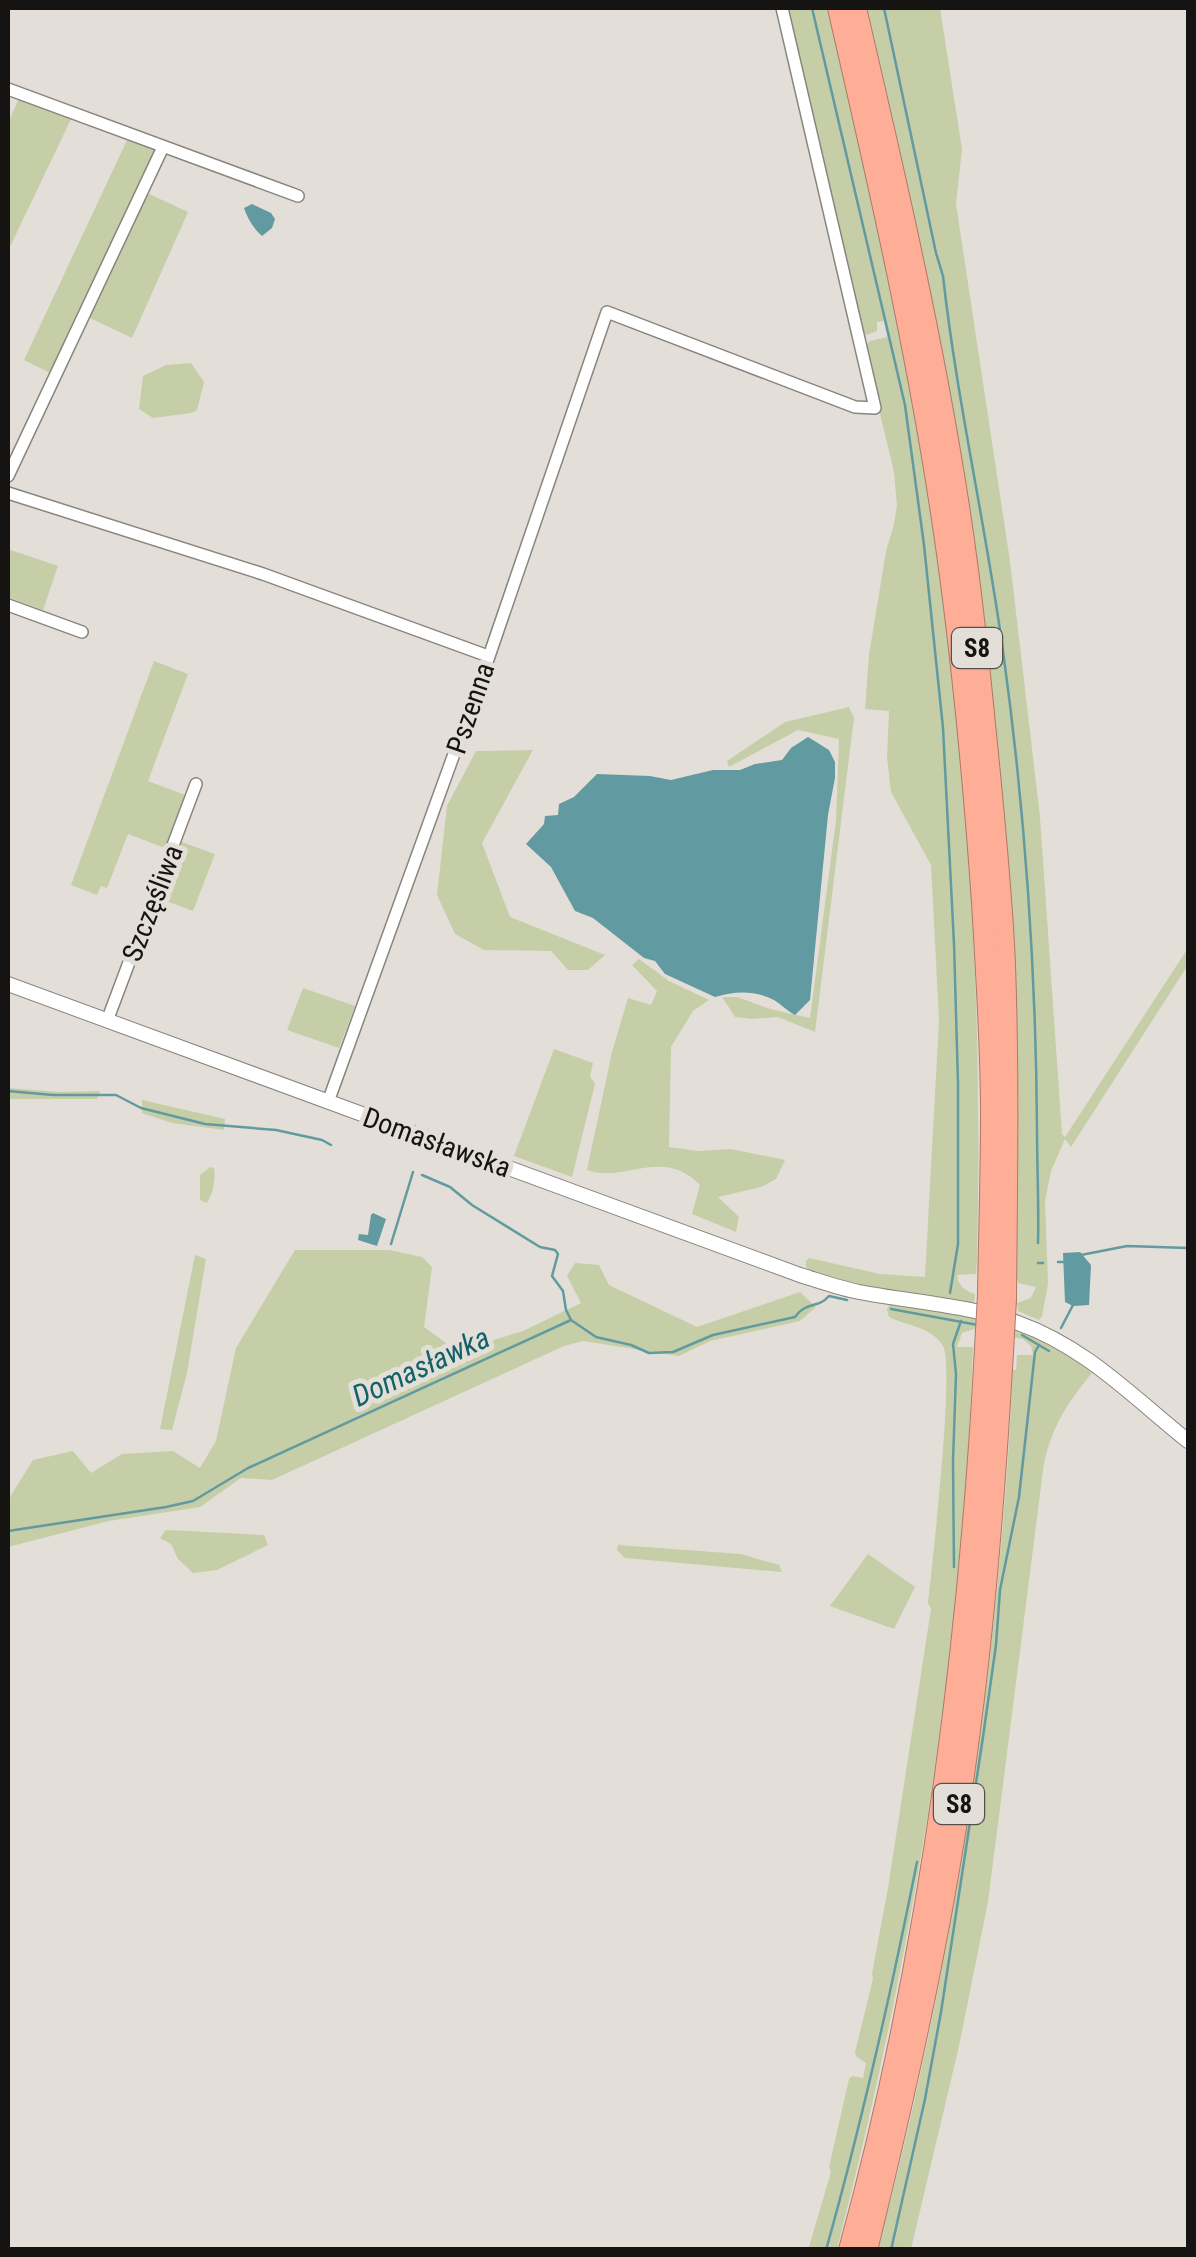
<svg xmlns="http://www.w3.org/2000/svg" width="1196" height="2257" font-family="'Roboto Condensed',sans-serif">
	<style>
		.green { fill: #c6cea7 }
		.water { fill: #619aa0 }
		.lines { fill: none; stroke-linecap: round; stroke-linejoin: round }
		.stream { stroke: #619aa0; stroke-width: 2.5 }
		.minor-casing { stroke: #89857e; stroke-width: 14 }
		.tertiary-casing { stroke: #89857e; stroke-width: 16 }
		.motorway-casing { stroke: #ad7868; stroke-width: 22 }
		.minor { stroke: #fff; stroke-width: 11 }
		.tertiary { stroke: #fff; stroke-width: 14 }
		.motorway { stroke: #feae97; stroke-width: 20 }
		.motorway-bridge-casing { stroke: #ad7868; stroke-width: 22; stroke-linecap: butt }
		.motorway-bridge { stroke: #feae97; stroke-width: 20 }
		.labels { text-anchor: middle; stroke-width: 10; stroke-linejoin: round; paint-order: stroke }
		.shield { fill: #e3dfd8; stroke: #54514d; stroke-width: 2.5 }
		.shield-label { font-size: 25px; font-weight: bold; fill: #161412 }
		.street-label { font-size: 28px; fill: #161412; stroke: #e3dfd8 }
		.water-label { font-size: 30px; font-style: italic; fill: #13626a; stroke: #e3dfd8 }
	</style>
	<rect width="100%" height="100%" fill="#e3dfd8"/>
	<g class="green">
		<path d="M785,8H827C865,167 901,328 927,490C958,692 977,898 978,1102C979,1155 978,1208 977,1261L976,1274L957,1275C958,1286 965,1291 975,1294L974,1306L847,1283L809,1272L806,1267V1261L809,1258L880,1274L925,1277L939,1020L931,865L891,792L887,758L889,711L865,709L869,655L886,551L893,528L897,506L894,472L864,347L870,341L887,337L884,321L877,322V331L867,335L862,334Z"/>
		<path d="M867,8H940L962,149L956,204L1010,561L1040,817L1062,1134L1065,1137L1188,948V965L1071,1147L1065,1139L1051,1171L1045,1201L1048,1284L1042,1316L1039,1320L1018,1311L1017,1303L1031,1298L1036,1287L1018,1283L1016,1271C1019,1037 1009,803 978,570C952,381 911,194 867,8Z"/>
		<polygon points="19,98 72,117 8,251 8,123"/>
		<polygon points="128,138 156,149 50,373 24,360"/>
		<polygon points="147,193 188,212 132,338 88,317"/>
		<polygon points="191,363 204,382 197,410 191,413 153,418 139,409 143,376 166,365"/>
		<polygon points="8,549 58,566 43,610 8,597"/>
		<polygon points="154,661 188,674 148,781 185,795 165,848 128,834 107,888 101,886 97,895 71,885"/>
		<polygon points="849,707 854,718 815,1032 778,1017 753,1019 735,1017 722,997 737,997 770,1009 810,1018 836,820 839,739 798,730 729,767 727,761 785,722"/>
		<polygon points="533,750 482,843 510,917 605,955 588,970 568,970 551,951 484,950 455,934 437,895 447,806 476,751"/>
		<polygon points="179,841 215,854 193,911 158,898"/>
		<path d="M639,959L669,981L709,1000L693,1011L671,1047L669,1147L698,1151L731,1149L785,1160L776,1179L761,1187L718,1197L739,1217L736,1232L692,1214L700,1185C662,1146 624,1184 587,1170L612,1052L628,998L651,1005L657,991L632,965Z"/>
		<polygon points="303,988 355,1006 339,1048 287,1030"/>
		<polygon points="554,1049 593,1063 590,1076 595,1084 572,1177 514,1156"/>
		<polygon points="8,1088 60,1092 100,1091 97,1099 8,1099"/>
		<polygon points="142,1100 225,1119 224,1130 172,1123 142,1113"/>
		<path d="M210,1167L214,1168C216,1179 213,1193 207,1203L200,1200V1175Z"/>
		<polygon points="295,1250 389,1250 422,1257 432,1267 424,1327 457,1351 523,1331 581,1303 567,1276 575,1263 599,1265 609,1285 697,1327 800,1292 816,1307 800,1321 710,1341 679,1356 583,1341 564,1346 272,1480 241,1478 200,1507 109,1521 8,1547 8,1500 33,1460 73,1451 91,1473 122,1454 173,1451 200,1468 216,1441 236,1348"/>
		<polygon points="195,1255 206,1259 187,1373 172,1430 160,1429"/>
		<path d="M890,1302C934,1309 983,1312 1024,1330C1049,1341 1071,1356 1092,1373C1067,1403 1053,1425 1044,1463L988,1902L959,2046L911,2249H878C954,1963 999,1667 1013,1370H1016L1017,1355H1033L1031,1346L1023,1339L974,1329L962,1333L957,1347H973C963,1650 913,1955 837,2249L808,2250L831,2172L829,2167L849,2079L852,2076L863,2078L866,2063L857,2057L855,2052L873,1979L872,1973L888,1888L931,1609L928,1603C932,1567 955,1366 943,1346C932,1327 907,1326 889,1317L887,1310Z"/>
		<polygon points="166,1530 264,1535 268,1545 217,1570 193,1573 178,1559 171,1544 160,1538"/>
		<polygon points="618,1545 741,1554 779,1565 782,1572 625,1558 617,1550"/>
		<polygon points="868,1554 915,1587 894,1629 830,1606"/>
	</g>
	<g class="water">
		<path d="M252,204L271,213L275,219L272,228L262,236C254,229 247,218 244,208Z"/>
		<path d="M808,737L829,750L835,762V778L828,815L810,1000L795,1015C787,1011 781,1004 774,1000C754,990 735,991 715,997L665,974L655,961L644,958L593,918L575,911L551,867L526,844L544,824L545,816L558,815L559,804L574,797L597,774L650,776L671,780L713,770H740L755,764L782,760L791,748Z"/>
		<polygon points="373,1213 386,1219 377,1246 358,1240 359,1234 368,1235 371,1215"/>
		<polygon points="1080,1252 1091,1265 1089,1305 1073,1306 1065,1302 1063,1253"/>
	</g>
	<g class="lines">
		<g class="stream">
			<polyline points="812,8 905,405 924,545 943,728 954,944 958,1083 958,1244 950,1293"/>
			<path d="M884,8L936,253L943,276C957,402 986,526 1003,651C1025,810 1036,970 1037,1129C1037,1167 1039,1205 1038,1243"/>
			<polyline points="8,1091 53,1095 116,1095 141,1108 205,1124 276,1130 322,1140 331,1145"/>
			<polyline points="422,1175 450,1187 472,1205 540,1247 555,1250 558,1254 552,1276 563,1291 566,1310 571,1320"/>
			<polyline points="391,1244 413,1172"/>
			<polyline points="1081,1255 1127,1246 1188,1248"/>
			<polyline points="1058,1262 1063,1262"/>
			<polyline points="1038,1263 1043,1263"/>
			<polyline points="891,1309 978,1325"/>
			<polyline points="1061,1328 1073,1305"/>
			<polyline points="1022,1335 1049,1351"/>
			<path d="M8,1531L166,1507L193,1501L248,1468L571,1320L596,1337L631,1345L649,1353L673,1352L713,1335L795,1317C806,1301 818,1309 829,1296L847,1300"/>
			<polyline points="954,1567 953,1461 956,1374 953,1344 961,1321"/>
			<path d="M826,2250C862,2122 891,1993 917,1862"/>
			<polyline points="891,2250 925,2099 941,2012 983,1737 996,1645 1000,1590 1019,1497 1035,1352 1039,1345"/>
		</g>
		<defs>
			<g id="minor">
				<polyline points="8,89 298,196"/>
				<polyline points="8,476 163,147"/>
				<polyline points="8,493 263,574 488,656"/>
				<polyline points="8,605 82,632"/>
				<polyline points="107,1021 196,784"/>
				<polyline points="328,1102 484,671 607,312 855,407 875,408 782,8"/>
			</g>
			<path id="tertiary" d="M8,984L800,1275C820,1281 839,1288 859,1292C912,1302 967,1305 1018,1323C1086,1347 1134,1398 1188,1441"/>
			<g id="motorway">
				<path d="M838,8C877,177 916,346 942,519C961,646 973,774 982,902C986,973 991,1043 991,1114C991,1174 989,1235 988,1295"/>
				<path d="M856,8C895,175 934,342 960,513C972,592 980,673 988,754C995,824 1002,895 1005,965C1009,1077 1007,1188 1006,1299"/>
				<path d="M849,2250C930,1956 969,1651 985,1348"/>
				<path d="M867,2250C910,2075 949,1900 971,1722C987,1599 996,1475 1003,1352"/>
			</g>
		</defs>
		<use href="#minor" class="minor-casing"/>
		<use href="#tertiary" class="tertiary-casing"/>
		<use href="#motorway" class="motorway-casing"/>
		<use href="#minor" class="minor"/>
		<use href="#tertiary" class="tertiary"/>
		<use href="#motorway" class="motorway"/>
		<defs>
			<g id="motorway-bridge">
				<polyline points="985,1348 988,1295"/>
				<polyline points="1003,1352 1006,1299"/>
			</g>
		</defs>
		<use href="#motorway-bridge" class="motorway-bridge-casing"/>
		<use href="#motorway-bridge" class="motorway-bridge"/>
	</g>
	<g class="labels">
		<g class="shield">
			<rect x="952" y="628" width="50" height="40" rx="8"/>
			<rect x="934" y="1784" width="50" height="40" rx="8"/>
		</g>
		<g class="shield-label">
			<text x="977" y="657">S8</text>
			<text x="959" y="1813">S8</text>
		</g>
		<g class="street-label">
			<text transform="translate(470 708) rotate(-71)" y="10">Pszenna</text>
			<text transform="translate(152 903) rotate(-69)" y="10">Szczęśliwa</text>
			<text transform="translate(437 1142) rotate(20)" y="10">Domasławska</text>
		</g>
		<g class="water-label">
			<text transform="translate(421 1367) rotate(-25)" y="10">Domasławka</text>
		</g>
	</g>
	<rect width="1196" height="2257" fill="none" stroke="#161412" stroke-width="20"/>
</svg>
